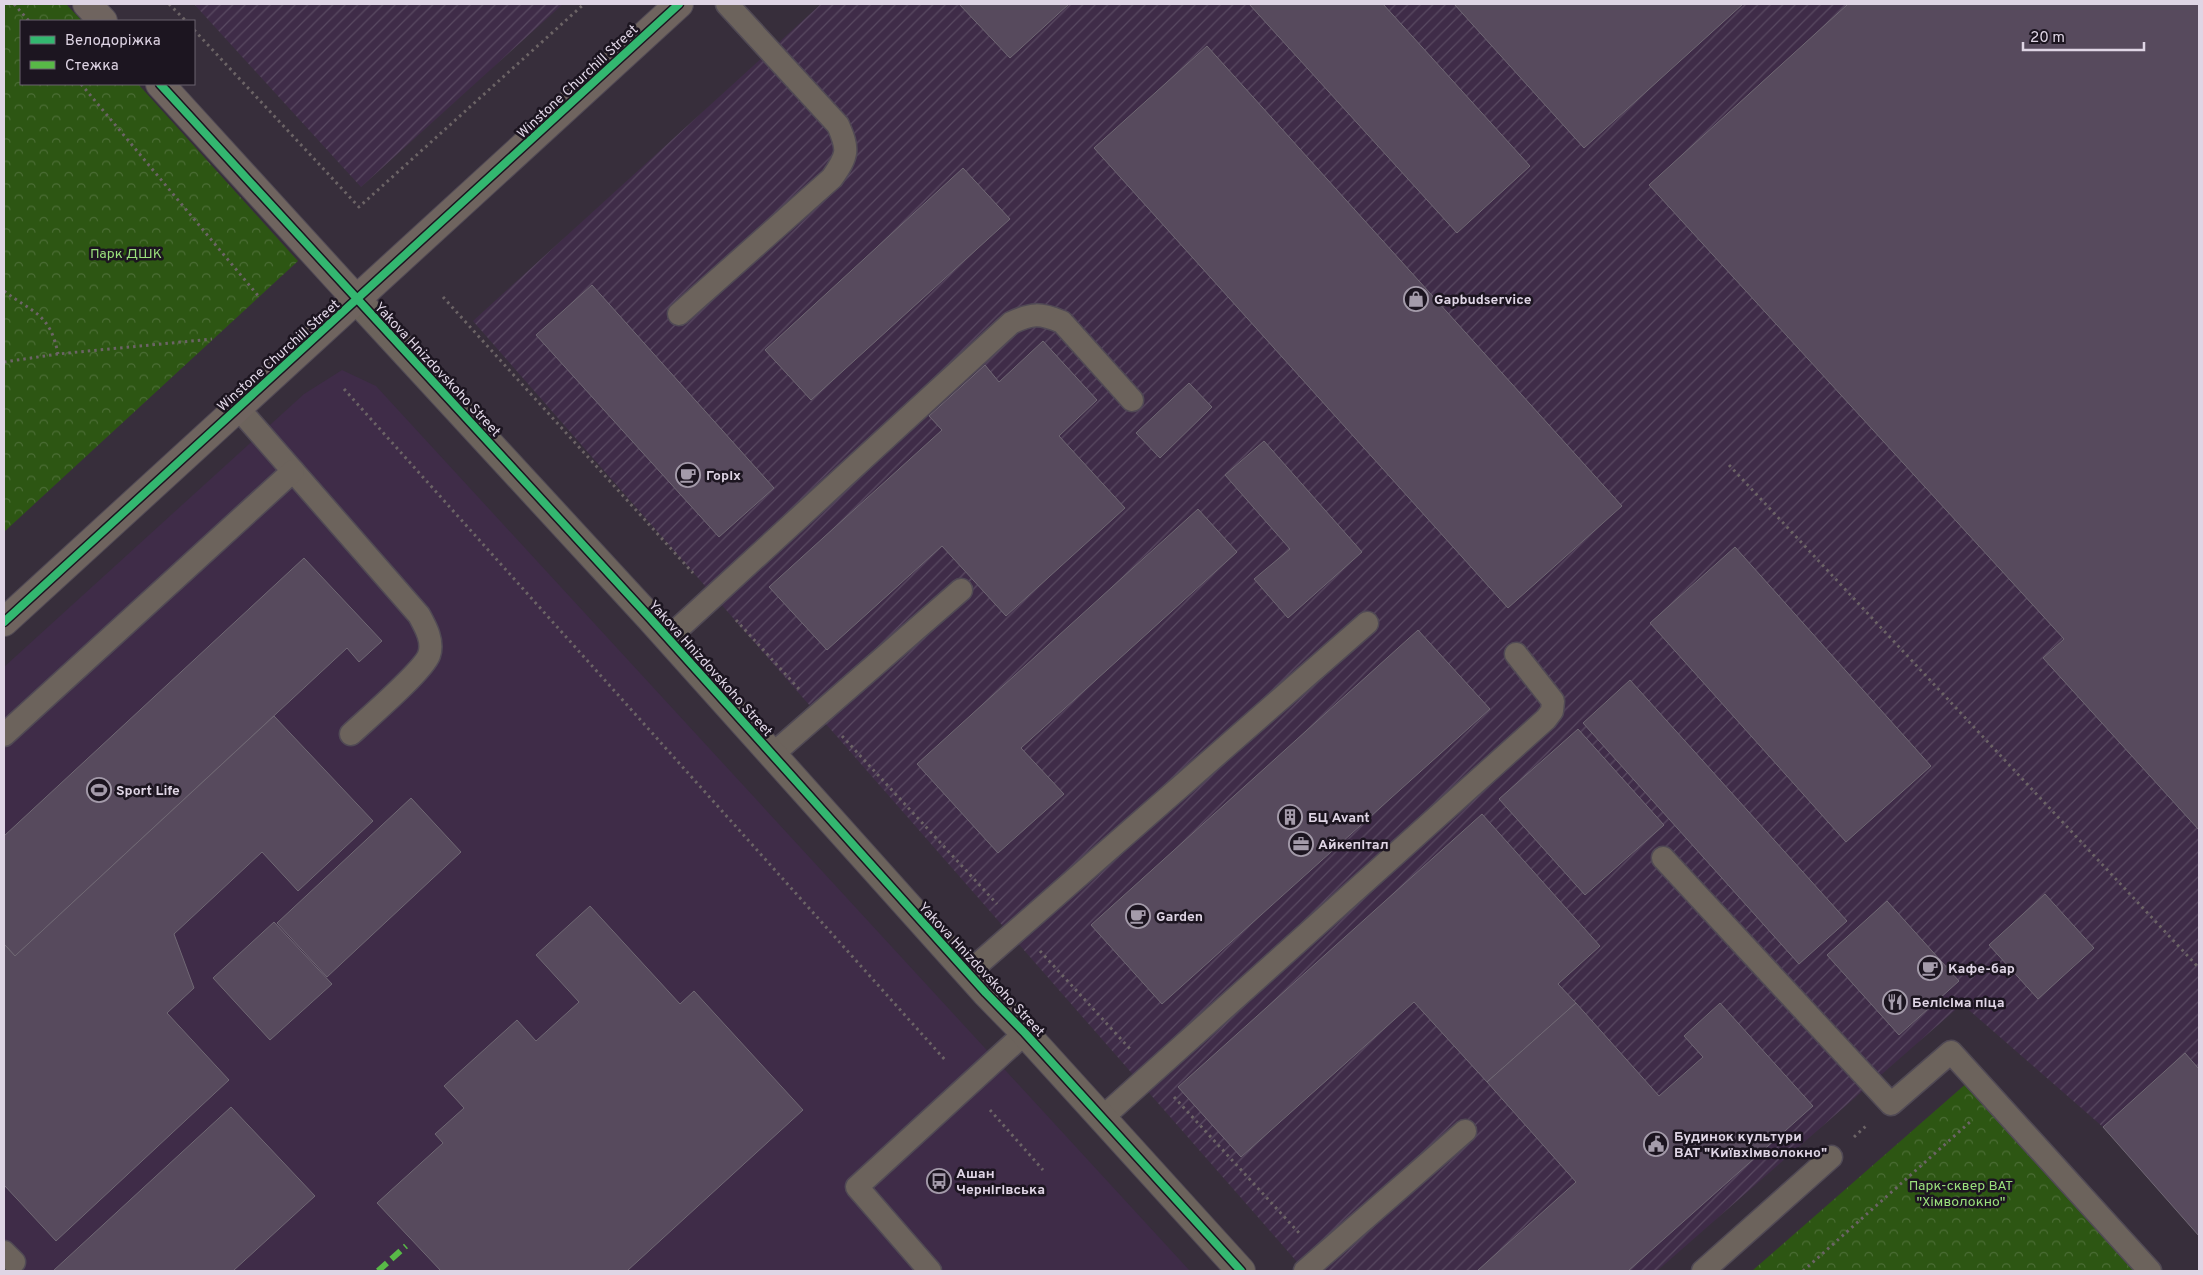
<svg xmlns="http://www.w3.org/2000/svg" width="2203" height="1275" font-family="Overpass,sans-serif">
	<style>
		.built { fill: #3f2c48 }
		.industrial { fill: url(#industrial-furrows) }
		.park { fill: url(#park-crowns) }
		.building { fill: #574a5d; stroke: #706874 }
		.lines { fill: none; stroke-linecap: round; stroke-linejoin: round }
		.lane-casing { stroke: #514a55; stroke-width: 25 }
		.street-casing { stroke: #514a55; stroke-width: 30 }
		.secondary-casing { stroke: #514a55; stroke-width: 30 }
		.path { stroke: #6c6466; stroke-width: 3; stroke-dasharray: 2.5 4; stroke-linecap: butt }
		.lane { stroke: #6c635c; stroke-width: 22 }
		.street { stroke: #6c635c; stroke-width: 28 }
		.secondary { stroke: #6f645f; stroke-width: 28 }
		.quiet { stroke: #58b947; stroke-width: 6; stroke-dasharray: 12 6; stroke-linecap: butt }
		.cycleway-casing { stroke: #1c1520; stroke-width: 11 }
		.cycleway { stroke: #33b770; stroke-width: 8 }
		.labels { text-anchor: middle; stroke-width: 5; stroke-linejoin: round; paint-order: stroke }
		.street-label { font-size: 14px; fill: #dfd5e5; stroke: #1c1520 }
		.park-label { font-size: 14px; fill: #9ae07c; stroke: #1c1520 }
		.poi-label { font-size: 14px; font-weight: bold; fill: #dfd5e5; stroke: #1c1520; text-anchor: start }
	</style>
	<defs>
		<pattern id="industrial-furrows" width="10" height="10" patternUnits="userSpaceOnUse" patternTransform="scale(1.25)"><rect width="10" height="10" fill="#3f2c48"/><path d="M-1 1l2-2M0 10L10 0M9 11l2-2" fill="none" stroke="#5a4a62"/></pattern>
		<pattern id="park-crowns" width="20" height="18" patternUnits="userSpaceOnUse" patternTransform="scale(1.25)"><rect width="20" height="18" fill="#2d5613"/><path d="M2 6a3 3 0 1 1 6 0M12 15a3 3 0 1 1 6 0" fill="none" stroke="#4b6d35"/></pattern>
	</defs>
	<rect width="100%" height="100%" fill="#372e3b"/>
	<polygon class="built" points="342,370 376,386 1190,1271 4,1271 4,667 304,394"/>
	<g class="industrial">
		<polygon points="194,4 563,4 361,187"/>
		<polygon points="821,4 2199,4 2199,1236 2103,1127 1962,1004 1657,1271 1305,1271 473,321"/>
	</g>
	<g class="park">
		<polygon points="4,4 66,4 82,21 21,21 21,84 138,84 298,261 4,532"/>
		<polygon points="1968,1082 2137,1271 1752,1271"/>
	</g>
	<g class="building">
		<polygon points="959,4 1069,4 1010,58"/>
		<polygon points="1249,4 1383,4 1530,166 1457,233"/>
		<polygon points="1454,4 1743,4 1584,148"/>
		<polygon points="1848,4 2199,4 2199,830 2043,658 2064,639 1649,185"/>
		<polygon points="1207,46 1622,506 1508,608 1094,148"/>
		<polygon points="963,168 1010,219 811,400 765,350"/>
		<polygon points="592,285 774,488 719,537 536,335"/>
		<polygon points="1043,341 1097,400 1059,436 1125,508 1006,616 942,546 827,650 769,587 942,430 929,416 985,365 999,382"/>
		<polygon points="1189,383 1212,407 1160,458 1136,433"/>
		<polygon points="1264,441 1362,552 1288,618 1254,579 1290,549 1225,475"/>
		<polygon points="1198,509 1237,552 1021,748 1064,794 998,853 917,764"/>
		<polygon points="1735,547 1931,766 1846,842 1650,623"/>
		<polygon points="304,558 382,641 359,662 347,648 15,956 4,944 4,836"/>
		<polygon points="1418,630 1490,709 1162,1004 1091,925"/>
		<polygon points="1630,680 1847,921 1799,964 1583,723"/>
		<polygon points="274,716 373,821 298,891 262,852 174,934 194,988 167,1013 229,1080 56,1241 4,1185 4,944 15,956"/>
		<polygon points="1578,729 1664,825 1585,895 1499,799"/>
		<polygon points="411,798 461,852 327,977 277,923"/>
		<polygon points="1482,814 1600,946 1558,984 1576,1003 1487,1082 1414,1002 1241,1157 1178,1087"/>
		<polygon points="2045,894 2094,948 2038,999 1989,945"/>
		<polygon points="1887,901 1959,981 1899,1035 1827,955"/>
		<polygon points="590,906 680,1004 694,991 803,1110 627,1271 441,1271 377,1203 443,1143 435,1134 464,1108 444,1086 517,1020 536,1041 579,1002 536,955"/>
		<polygon points="274,922 332,984 270,1040 213,978"/>
		<polygon points="1576,1003 1659,1096 1703,1057 1684,1036 1720,1003 1813,1106 1628,1271 1477,1271 1576,1182 1487,1082"/>
		<polygon points="2185,1053 2199,1069 2199,1236 2103,1127"/>
		<polygon points="231,1107 315,1196 233,1271 53,1271"/>
	</g>
	<g class="lines">
		<defs>
			<g id="lane">
				<path d="M679,314L832,178C848,155 849,150 838,125L727,4"/>
				<path d="M238,408L419,615C425,626 434,641 429,655C423,671 367,719 351,734"/>
				<path d="M667,639L1011,323C1032,313 1040,313 1062,322L1132,400"/>
				<polyline points="4,735 293,471"/>
				<polyline points="772,755 961,590"/>
				<polyline points="1663,858 1891,1104 1951,1052 2150,1271"/>
				<polyline points="968,973 1367,623"/>
				<polyline points="1102,1118 1546,719 1552,711 1553,701 1516,654"/>
				<polyline points="4,1252 14,1262"/>
				<polyline points="930,1271 857,1187 1025,1033"/>
				<polyline points="1305,1271 1465,1131"/>
				<polyline points="1703,1271 1831,1157"/>
			</g>
			<polyline id="street" points="357,300 650,618 986,993 1025,1033 1241,1271"/>
			<g id="secondary">
				<polyline points="87,4 103,21"/>
				<polyline points="160,84 357,300"/>
				<polyline points="4,622 679,4"/>
			</g>
		</defs>
		<use href="#lane" class="lane-casing"/>
		<use href="#street" class="street-casing"/>
		<use href="#secondary" class="secondary-casing"/>
		<g class="path">
			<polyline points="14,4 29,21"/>
			<polyline points="169,4 186,21"/>
			<polyline points="194,30 359,207 584,4"/>
			<polyline points="81,84 260,298"/>
			<path d="M4,291C33,313 50,313 58,354"/>
			<polyline points="443,297 693,573"/>
			<polyline points="4,362 58,354 212,339"/>
			<polyline points="344,389 946,1061"/>
			<polyline points="1729,465 2199,968"/>
			<polyline points="736,620 799,689"/>
			<polyline points="842,736 997,904"/>
			<polyline points="1040,951 1131,1050"/>
			<polyline points="1174,1097 1300,1234"/>
			<polyline points="990,1110 1043,1170"/>
			<polyline points="1854,1137 1866,1126"/>
			<polyline points="1803,1271 1970,1122"/>
		</g>
		<use href="#lane" class="lane"/>
		<use href="#street" class="street"/>
		<use href="#secondary" class="secondary"/>
		<polyline class="quiet" points="378,1271 406,1246"/>
		<defs>
			<g id="cycleway">
				<polyline points="160,84 650,618 986,993 1025,1033 1241,1271"/>
				<polyline points="4,622 679,4"/>
			</g>
		</defs>
		<use href="#cycleway" class="cycleway-casing"/>
		<use href="#cycleway" class="cycleway"/>
	</g>
	<defs>
		<symbol id="shop-ring" viewBox="-11 -11 22 22"><circle r="9.5" fill="#1c1520" stroke="#a49baa" stroke-width="1.5"/><path d="M-5-2.5h2.3a2.7 3.5 0 0 1 5.4 0H5L5.5 6h-11ZM-1.5-2.5h3a1.5 2.3 0 0 0-3 0Z" fill="#a49baa"/></symbol>
		<symbol id="cafe-ring" viewBox="-11 -11 22 22"><circle r="9.5" fill="#1c1520" stroke="#a49baa" stroke-width="1.5"/><path d="M-5.5-4.5H6V0H3Q3 3.5 0 3.5H-2.5Q-5.5 3.5-5.5 0ZM3-3.2v2h1.7v-2ZM-6 4.5H4V6H-6Z" fill="#a49baa"/></symbol>
		<symbol id="stadium-ring" viewBox="-11 -11 22 22"><circle r="9.5" fill="#1c1520" stroke="#a49baa" stroke-width="1.5"/><path d="M0-5a6.5 5 0 1 0 0 10a6.5 5 0 1 0 0-10ZM-3.5-1.8h7v3.6h-7Z" fill="#a49baa"/></symbol>
		<symbol id="building-ring" viewBox="-11 -11 22 22"><circle r="9.5" fill="#1c1520" stroke="#a49baa" stroke-width="1.5"/><path d="M-4-6H4V6H1V3H-1V6H-4ZM-2.5-4.3h1.7v1.8h-1.7ZM.8-4.3h1.7v1.8H.8ZM-2.5-1h1.7V.8h-1.7ZM.8-1h1.7V.8H.8Z" fill="#a49baa"/></symbol>
		<symbol id="office-ring" viewBox="-11 -11 22 22"><circle r="9.5" fill="#1c1520" stroke="#a49baa" stroke-width="1.5"/><path d="M-6-3h4V-5.5h4V-3h4V5H-6ZM-1-4.5V-3h2v-1.5ZM-6 0V1H6V0Z" fill="#a49baa"/></symbol>
		<symbol id="restaurant-ring" viewBox="-11 -11 22 22"><circle r="9.5" fill="#1c1520" stroke="#a49baa" stroke-width="1.5"/><path d="M-5-6h1v4h1v-4h1v4h1v-4h1v5L-1.5 .5V6h-2V.5L-5-1ZM5-6V6H3V1.5H1.5Q1.5-4 5-6Z" fill="#a49baa"/></symbol>
		<symbol id="civic-ring" viewBox="-11 -11 22 22"><circle r="9.5" fill="#1c1520" stroke="#a49baa" stroke-width="1.5"/><path d="M-.6-6.5H3V-4.5H.6V-3L4-1V1h2V6H-6V1h2V-1L-.6-3ZM-1.2 2.5V6h2.4V2.5Z" fill="#a49baa"/></symbol>
		<symbol id="bus-ring" viewBox="-11 -11 22 22"><circle r="9.5" fill="#1c1520" stroke="#a49baa" stroke-width="1.5"/><path d="M-5-6H5V4H4V6H2V4H-2V6H-4V4H-5ZM-3.5-4V0h7V-4ZM-3.5 1.2v1.5H-2V1.2ZM2 1.2v1.5H3.5V1.2Z" fill="#a49baa"/></symbol>
	</defs>
	<g fill-rule="evenodd">
		<use href="#shop-ring" x="1402" y="285" width="28" height="28"/>
		<use href="#cafe-ring" x="674" y="461" width="28" height="28"/>
		<use href="#stadium-ring" x="85" y="776" width="28" height="28"/>
		<use href="#building-ring" x="1276" y="803" width="28" height="28"/>
		<use href="#office-ring" x="1287" y="830" width="28" height="28"/>
		<use href="#cafe-ring" x="1124" y="902" width="28" height="28"/>
		<use href="#cafe-ring" x="1916" y="954" width="28" height="28"/>
		<use href="#restaurant-ring" x="1881" y="988" width="28" height="28"/>
		<use href="#civic-ring" x="1642" y="1130" width="28" height="28"/>
		<use href="#bus-ring" x="925" y="1167" width="28" height="28"/>
	</g>
	<g class="labels">
		<g class="street-label">
			<text transform="translate(577 81) rotate(-43)" y="5">Winstone Churchill Street</text>
			<text transform="translate(278 355) rotate(-42)" y="5">Winstone Churchill Street</text>
			<text transform="translate(438 369) rotate(47)" y="5">Yakova Hnizdovskoho Street</text>
			<text transform="translate(711 668) rotate(48)" y="5">Yakova Hnizdovskoho Street</text>
			<text transform="translate(982 969) rotate(47)" y="5">Yakova Hnizdovskoho Street</text>
		</g>
		<g class="park-label">
			<text x="126" y="258">Парк ДШК</text>
			<text x="1961" y="1190">Парк-сквер ВАТ<tspan x="1961" dy="16">"Хімволокно"</tspan></text>
		</g>
		<g class="poi-label">
			<text x="1434" y="304">Gapbudservice</text>
			<text x="706" y="480">Горіх</text>
			<text x="116" y="795">Sport Life</text>
			<text x="1308" y="822">БЦ Avant</text>
			<text x="1318" y="849">Айкепітал</text>
			<text x="1156" y="921">Garden</text>
			<text x="1948" y="973">Кафе-бар</text>
			<text x="1912" y="1007">Белісіма піца</text>
			<text x="1674" y="1141">Будинок культури<tspan x="1674" dy="16">ВАТ "Київхімволокно"</tspan></text>
			<text x="956" y="1178">Ашан<tspan x="956" dy="16">Чернігівська</tspan></text>
		</g>
	</g>
	<rect width="2203" height="1275" fill="none" stroke="#dfd5e5" stroke-width="10"/>
	<rect x="20" y="20" width="175" height="65" fill="#1c1520" stroke="#6a626f"/>
	<rect x="30" y="36" width="25" height="8" fill="#33b770" stroke="#6a626f"/>
	<text x="65" y="45" font-size="15" fill="#dfd5e5">Велодоріжка</text>
	<rect x="30" y="61" width="25" height="8" fill="#58b947" stroke="#6a626f"/>
	<text x="65" y="70" font-size="15" fill="#dfd5e5">Стежка</text>
	<path d="M2023 42v8h121v-8" fill="none" stroke="#dfd5e5" stroke-width="2.5"/>
	<text x="2030" y="42" font-size="15" fill="#dfd5e5" stroke="#1c1520" stroke-width="4" paint-order="stroke">20 m</text>
</svg>
